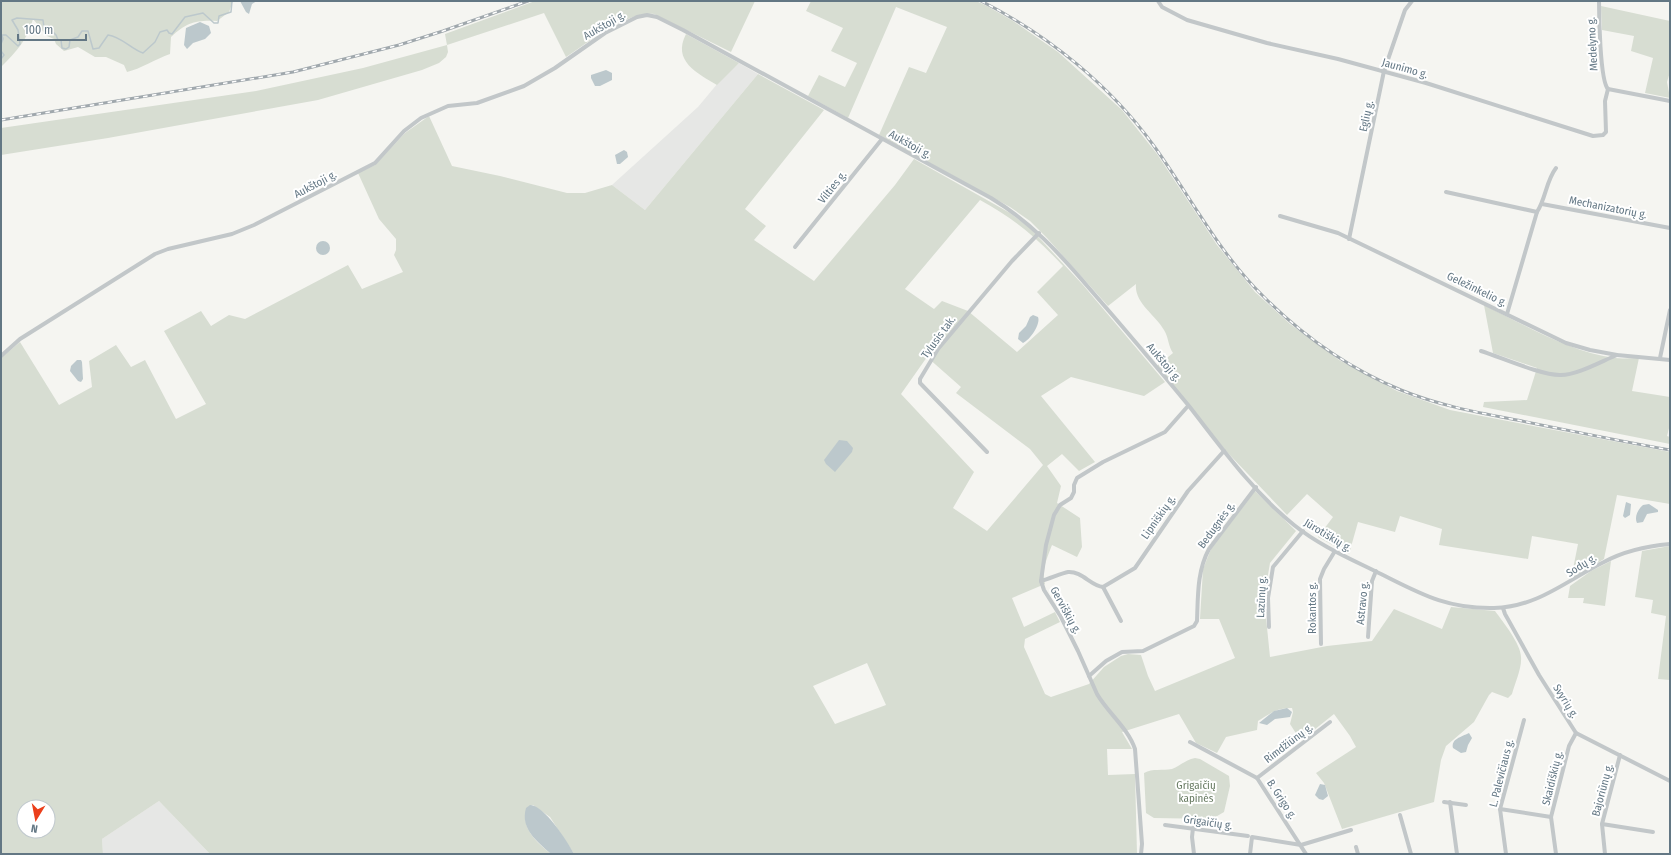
<svg xmlns="http://www.w3.org/2000/svg" width="1671" height="855" font-family="'Fira Sans Condensed',sans-serif">
	<style>
		.built { fill: #e6e7e5 }
		.green { fill: #d7ddd2; fill-rule: evenodd }
		.water { fill: #bcc8cc }
		.lines { fill: none; stroke-linecap: round; stroke-linejoin: round }
		.stream { stroke: #bcc8cc; stroke-width: 1.5 }
		.minor { stroke: #c2c7c9; stroke-width: 4 }
		.rail-casing { stroke: #a0a8ad; stroke-width: 3 }
		.rail { stroke: #fff; stroke-width: 1.5; stroke-dasharray: 4.5; stroke-linecap: butt }
		.labels { text-anchor: middle; stroke-width: 4; stroke-linejoin: round; paint-order: stroke }
		.street-label { font-size: 11px; fill: #637784; stroke: #fff }
		.park-label { font-size: 11px; fill: #687b62; stroke: #fff }
	</style>
	<rect width="100%" height="100%" fill="#f5f5f1"/>
	<g class="built">
		<polygon points="739,63 758,74 645,210 612,185 698,107 723,77"/>
		<polygon points="159,801 210,854 103,854 102,839"/>
	</g>
	<g class="green">
		<path d="M1,1H233L229,12L217,21C196,20 187,22 171,37L170,54C156,59 140,69 127,72L124,65L106,57H95L78,47L64,51L56,44L54,39L47,36L33,19C28,39 16,52 1,67Z"/>
		<path d="M535,1H755L731,52L654,14C629,10 587,43 566,57L544,13L447,45L448,52L446,57L439,63L422,70L318,100L108,138L1,155V128L256,91L363,68L447,45L445,34Z"/>
		<path d="M811,1H976L987,6L1013,21L1058,52L1122,110L1157,154L1217,245L1255,292L1290,324L1339,360L1397,391L1450,410L1670,452V504L1617,495L1604,559L1571,579L1578,544L1532,536L1528,559L1439,545L1442,529L1400,516L1395,532L1358,522L1349,554L1318,537L1333,517L1307,494L1287,515L1226,451L1157,366L1173,353C1168,346 1169,338 1164,330C1156,315 1134,303 1136,284L1108,306L1047,238L1030,221L1010,207L879,135L909,67L926,73L947,27L896,7L848,118L808,96L819,75L845,87L857,63L831,51L843,28L806,11Z"/>
		<polygon points="1601,6 1670,21 1670,72 1667,82 1670,98 1645,93 1653,58 1631,51 1634,36 1602,30"/>
		<path d="M686,34L739,63L717,85C697,73 672,61 686,34Z"/>
		<path d="M758,74L824,110L745,209L766,226L754,240L814,281L895,185L914,159L1010,213L1030,228L1083,285L1165,382L1144,396L1071,377L1041,396L1095,462L1079,471L1062,454L1047,466L1061,486L1057,503L1080,518L1082,547L1077,557L1052,545C1047,558 1041,571 1045,584L1012,598L1024,627L1055,612L1060,622L1025,639L1024,647L1045,694L1051,697L1089,684L1104,667L1121,656L1128,654L1141,655L1148,676L1155,691L1235,658L1219,619H1200L1203,569L1211,549L1255,491L1296,531L1270,563L1264,598L1270,657L1327,646L1372,641L1394,609L1442,629L1451,607L1495,611C1503,622 1521,644 1521,657C1522,668 1515,683 1512,694L1508,698L1492,692L1489,695L1474,722L1446,746L1441,760L1434,802L1342,829L1324,783L1316,773L1356,747L1350,736L1334,714L1304,738H1299L1290,724L1293,712L1292,708C1278,707 1269,714 1258,721L1257,730L1226,737L1217,753L1196,743L1179,714L1122,732L1132,749H1107L1108,775L1135,774L1137,854H574L550,817L533,805L527,808C520,829 537,842 551,854H210L159,801L102,839L103,854H1V358L20,342L59,405L92,387L89,361L116,345L131,367L145,360L176,419L206,404L164,331L201,311L211,326L229,315L245,319L348,265L362,289L403,272L394,255L396,250V239L379,219L358,173L375,165L405,133L429,116L452,166L500,176L567,193H585L612,185L645,210ZM980,200C1015,219 1036,237 1063,266L1037,292L1058,315L1017,352L968,311L942,301L934,309L905,289ZM927,357L961,387L956,393L1030,449L1043,465L987,531L953,508L974,472L901,394ZM867,663L886,705L835,724L813,686ZM24,807H48V831H24Z"/>
		<path d="M1484,305C1525,325 1569,352 1615,358C1623,359 1631,358 1639,358L1632,391L1670,397V424L1667,436L1670,437V444L1483,407L1484,402L1527,400L1537,368L1493,353Z"/>
		<polygon points="1670,546 1670,680 1658,679 1666,616 1651,613 1653,600 1635,597 1642,551"/>
		<polygon points="1611,561 1605,606 1583,603 1584,598 1568,598 1570,586 1591,571"/>
		<path d="M1195,758L1200,759L1229,776L1230,786L1224,812L1212,819L1154,818L1146,813L1144,773C1153,768 1162,771 1172,769C1180,766 1185,760 1195,758Z"/>
	</g>
	<g class="water">
		<polygon points="240,1 257,1 252,4 249,14 246,12"/>
		<polygon points="200,22 209,26 211,33 205,39 193,43 187,49 184,45 186,28"/>
		<polygon points="606,70 612,73 612,80 600,86 595,86 591,78 591,75"/>
		<polygon points="624,150 627,152 628,157 620,164 617,164 615,155"/>
		<circle cx="323" cy="248" r="7"/>
		<path d="M1033,315L1038,317C1041,324 1030,340 1023,343L1018,339L1019,333L1026,326L1030,317Z"/>
		<polygon points="77,360 81,360 82,362 83,379 81,382 78,381 70,371 71,366"/>
		<polygon points="839,440 847,441 853,448 852,452 835,472 826,464 824,460"/>
		<polygon points="1626,502 1631,504 1630,515 1625,518 1623,516"/>
		<path d="M1649,504L1658,510V512L1647,514L1643,522L1637,523C1634,517 1638,509 1643,505Z"/>
		<polygon points="1287,708 1292,712 1290,717 1275,719 1267,725 1259,723 1274,711"/>
		<path d="M1469,733L1472,738L1468,745L1466,752L1461,753L1453,748C1451,739 1461,737 1469,733Z"/>
		<polygon points="1320,784 1325,785 1328,796 1323,800 1319,799 1315,795"/>
		<path d="M530,805C544,805 568,842 574,854H551C537,841 520,829 526,808Z"/>
	</g>
	<g class="lines">
		<g class="stream">
			<path d="M1,44L3,39L2,35H6L18,46L20,44L18,30L12,20L17,18L43,20L44,28L49,34L53,32L56,35L58,40H61L62,48L66,49L69,47L70,40L78,37L82,31H88L93,49L99,48L108,35C122,37 131,49 143,53L155,42L160,32L167,30L169,33L172,34L185,17L203,13L214,23H218L219,16L231,12L232,1"/>
			<polyline points="1,51 4,55 1,59"/>
		</g>
		<g class="minor">
			<polyline points="1158,1 1162,7 1187,20 1267,43 1338,59 1426,83 1593,136 1603,135 1606,132 1605,101 1608,89"/>
			<path d="M1599,1C1599,15 1600,81 1608,89L1670,101"/>
			<polyline points="1446,192 1537,212"/>
			<polyline points="1542,204 1670,228"/>
			<polyline points="1280,216 1338,233 1566,343 1590,350 1617,355 1670,360"/>
			<polyline points="1349,239 1384,71 1405,10 1412,1"/>
			<polyline points="795,247 882,139"/>
			<path d="M1507,314L1537,212C1546,198 1546,181 1556,168"/>
			<path d="M1481,351C1500,357 1543,376 1561,375C1577,375 1602,361 1617,355"/>
			<path d="M1,356L20,339L155,254L168,249L232,234L254,225L375,163L404,131L421,118L448,106L477,103L524,86L555,68L605,33L637,17L647,15L657,17L683,30L991,198C1031,222 1059,253 1089,288C1123,327 1156,366 1189,406C1221,447 1253,492 1294,525C1320,546 1351,559 1381,574C1421,594 1447,609 1494,608C1538,607 1567,580 1604,562C1624,551 1648,546 1670,544"/>
			<polyline points="1660,358 1670,310"/>
			<polyline points="987,452 920,383 920,379 938,349 1012,261 1039,233"/>
			<path d="M1041,581C1049,579 1062,573 1068,572C1082,571 1091,586 1103,587L1121,621"/>
			<polyline points="1103,587 1135,568 1188,491 1224,451"/>
			<polyline points="1503,608 1505,614 1539,675 1576,733 1670,781"/>
			<polyline points="1269,627 1268,598 1273,567 1303,531"/>
			<polyline points="1368,637 1372,581 1376,571"/>
			<polyline points="1321,644 1320,579 1324,569 1335,551"/>
			<path d="M1089,676L1106,661L1122,652L1143,651L1194,626L1197,621C1198,596 1197,571 1209,549L1256,487"/>
			<polyline points="1190,742 1257,778 1306,854"/>
			<polyline points="1257,778 1330,722"/>
			<polyline points="1444,802 1466,805"/>
			<polyline points="1450,802 1457,854"/>
			<polyline points="1500,809 1551,817"/>
			<polyline points="1400,815 1411,854"/>
			<polyline points="1602,824 1653,832"/>
			<polyline points="1165,825 1248,836"/>
			<polyline points="1193,828 1192,837 1194,854"/>
			<polyline points="1356,847 1358,854"/>
			<path d="M1141,854L1142,844L1135,749C1128,728 1108,713 1097,694L1078,651L1061,617L1044,590L1041,581L1046,545L1054,515L1060,505L1071,498L1074,492V485L1077,478L1103,462L1165,432L1188,406"/>
			<polyline points="1250,854 1252,837 1301,845 1351,830"/>
			<polyline points="1506,854 1500,809 1524,720"/>
			<polyline points="1556,854 1551,817 1569,746 1576,733"/>
			<polyline points="1605,854 1602,824 1620,755"/>
		</g>
		<defs>
			<g id="rail">
				<path d="M981,1C1048,35 1110,85 1154,146C1190,196 1219,253 1263,296C1302,335 1350,369 1401,390C1440,406 1481,413 1522,421C1571,431 1621,441 1670,450"/>
				<polyline points="1,120 293,72 399,45 443,31 528,1"/>
			</g>
		</defs>
		<use href="#rail" class="rail-casing"/>
		<use href="#rail" class="rail"/>
	</g>
	<g class="labels">
		<g class="street-label">
			<text transform="translate(604 25) rotate(-30)" y="4">Aukštoji g.</text>
			<text transform="translate(1592 44) rotate(-93)" y="4">Medelyno g.</text>
			<text transform="translate(1405 68) rotate(16)" y="4">Jaunimo g.</text>
			<text transform="translate(1366 116) rotate(-78)" y="4">Eglių g.</text>
			<text transform="translate(910 144) rotate(29)" y="4">Aukštoji g.</text>
			<text transform="translate(315 184) rotate(-28)" y="4">Aukštoji g.</text>
			<text transform="translate(832 187) rotate(-51)" y="4">Vilties g.</text>
			<text transform="translate(1608 207) rotate(11)" y="4">Mechanizatorių g.</text>
			<text transform="translate(1477 289) rotate(26)" y="4">Geležinkelio g.</text>
			<text transform="translate(938 337) rotate(-54)" y="4">Tylusis tak.</text>
			<text transform="translate(1164 362) rotate(50)" y="4">Aukštoji g.</text>
			<text transform="translate(1158 517) rotate(-55)" y="4">Lipniškių g.</text>
			<text transform="translate(1216 525) rotate(-54)" y="4">Bedugnės g.</text>
			<text transform="translate(1328 535) rotate(31)" y="4">Jūrotiškių g.</text>
			<text transform="translate(1581 565) rotate(-32)" y="4">Sodų g.</text>
			<text transform="translate(1261 597) rotate(-87)" y="4">Lazūnų g.</text>
			<text transform="translate(1362 603) rotate(-84)" y="4">Astravo g.</text>
			<text transform="translate(1312 608) rotate(-90)" y="4">Rokantos g.</text>
			<text transform="translate(1066 610) rotate(61)" y="4">Gerviškių g.</text>
			<text transform="translate(1566 701) rotate(58)" y="4">Svyrių g.</text>
			<text transform="translate(1288 743) rotate(-37)" y="4">Rimdžiūnų g.</text>
			<text transform="translate(1501 773) rotate(-76)" y="4">L. Palevičiaus g.</text>
			<text transform="translate(1552 778) rotate(-76)" y="4">Skaidiškių g.</text>
			<text transform="translate(1602 790) rotate(-75)" y="4">Bajoriūnų g.</text>
			<text transform="translate(1282 799) rotate(57)" y="4">B. Grigo g.</text>
			<text transform="translate(1208 822) rotate(8)" y="4">Grigaičių g.</text>
		</g>
		<g class="park-label">
			<text x="1196" y="789">Grigaičių<tspan x="1196" dy="13">kapinės</tspan></text>
		</g>
	</g>
	<rect width="1671" height="855" fill="none" stroke="#637784" stroke-width="4"/>
	<g transform="translate(36 819) rotate(190)"><circle r="19" fill="#ffffff" stroke="#c1c9ce"/>
	<path d="M0-3L7 15L0 10L-7 15Z" fill="#eb3f1b"/>
	<text y="-6" font-size="11" font-weight="bold" text-anchor="middle" fill="#637784">N</text>
	</g>
	<path d="M18 34v6h68v-6" fill="none" stroke="#637784" stroke-width="2"/>
	<text x="24" y="34" font-size="12" fill="#637784" stroke="#ffffff" stroke-width="3" paint-order="stroke">100 m</text>
</svg>
